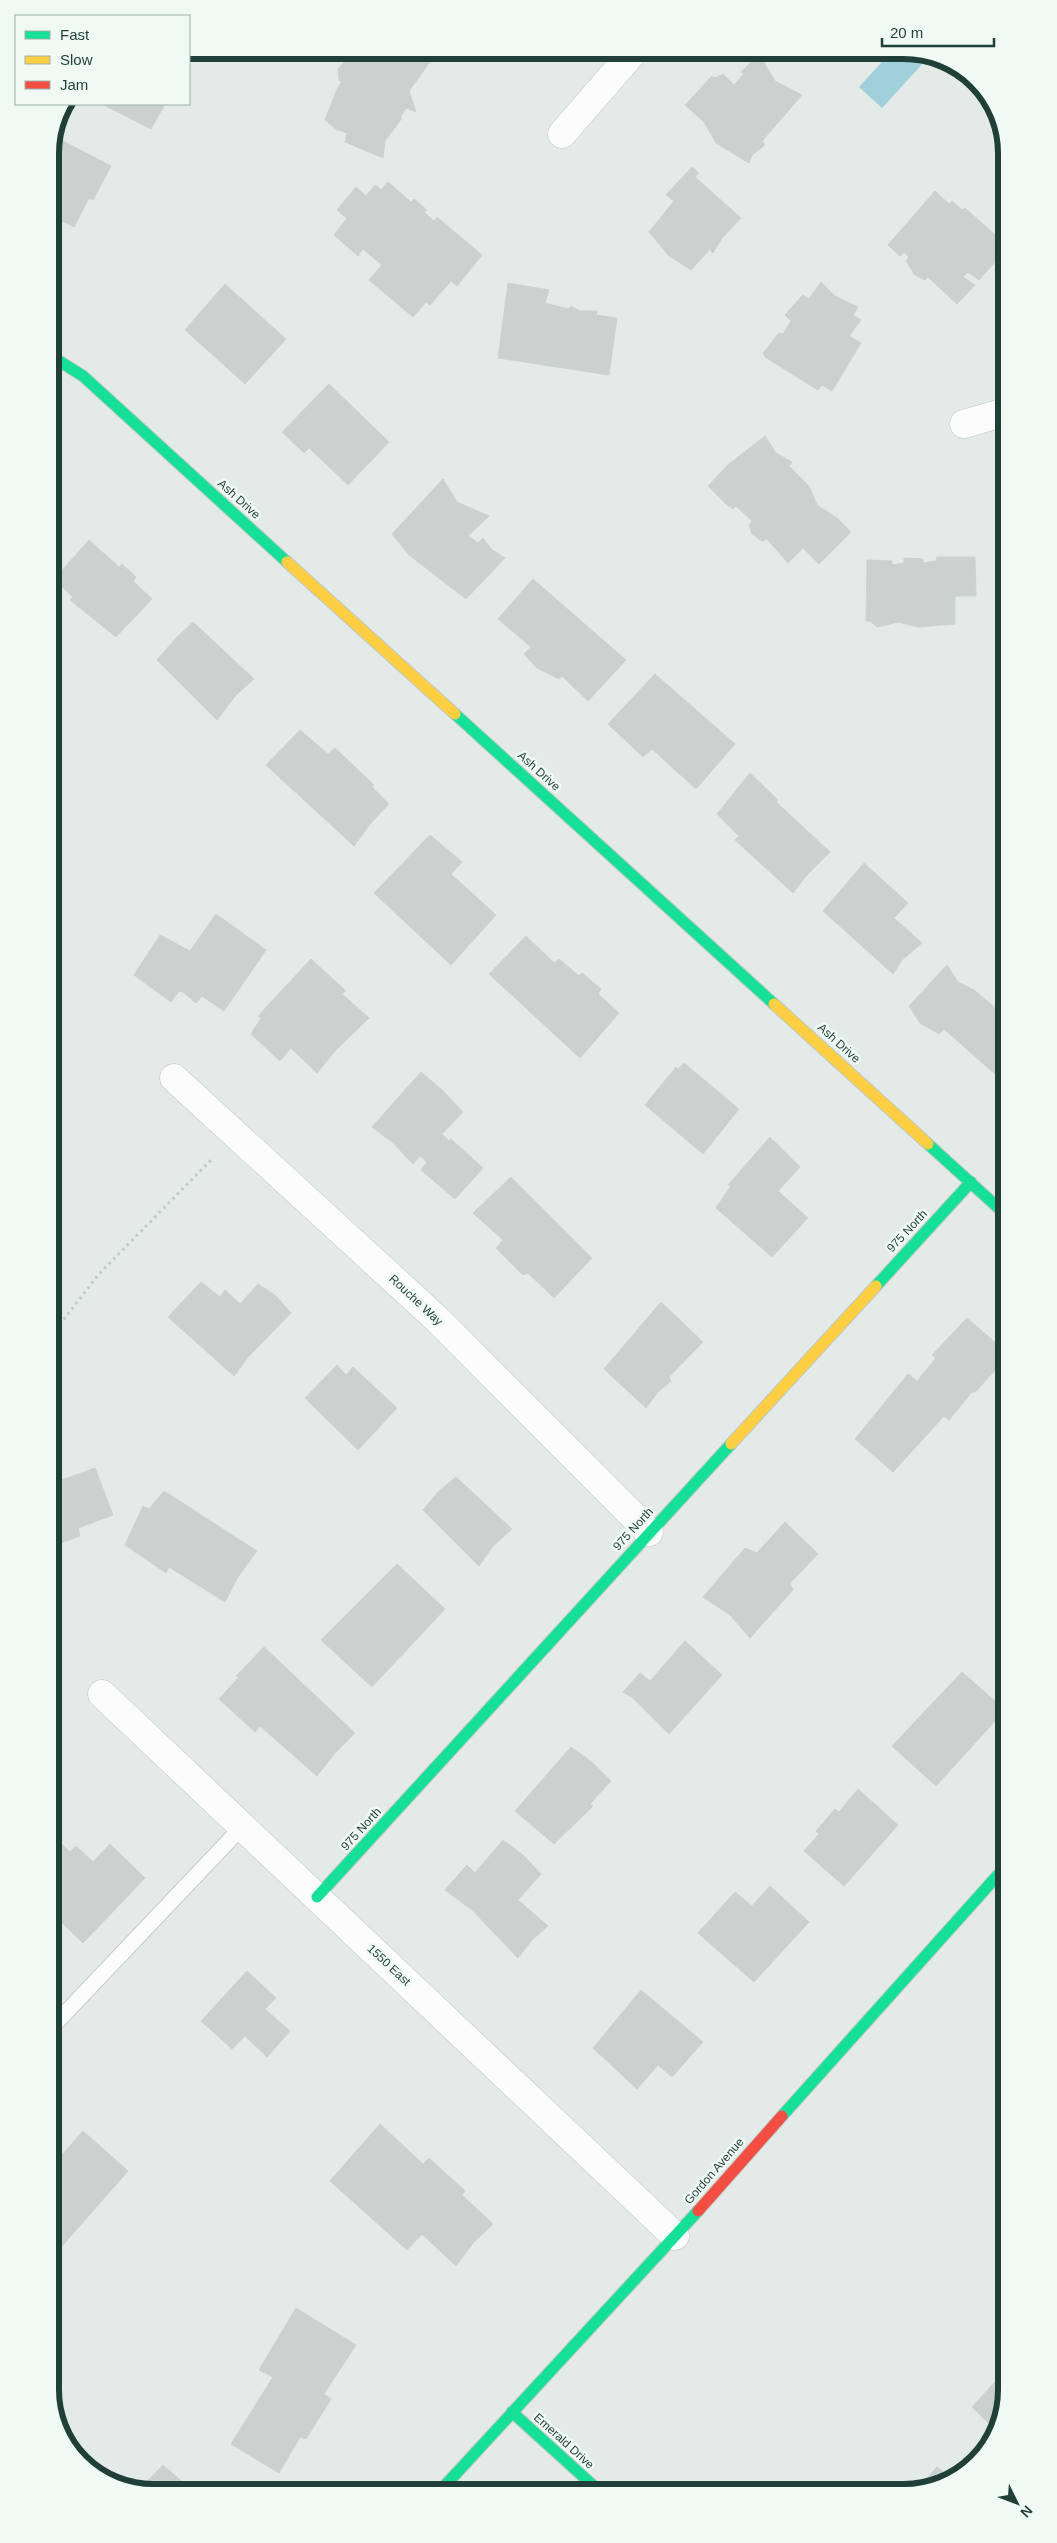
<svg xmlns="http://www.w3.org/2000/svg" width="1057" height="2543" font-family="Arial,sans-serif">
	<style>
		.water { fill: #9fd0dc }
		.building { fill: #cad1ce; stroke: #ccd3d0 }
		.lines { fill: none; stroke-linecap: round; stroke-linejoin: round }
		.lane-casing { stroke: #c0c7c4; stroke-width: 17 }
		.street-casing { stroke: #c0c7c4; stroke-width: 29 }
		.fast-casing { stroke: #bec8c4; stroke-width: 13 }
		.slow-casing { stroke: #bec8c4; stroke-width: 13 }
		.jam-casing { stroke: #bec8c4; stroke-width: 13 }
		.path { stroke: #c0cac8; stroke-width: 3; stroke-dasharray: 2.5 4; stroke-linecap: butt }
		.lane { stroke: #fbfcfb; stroke-width: 15 }
		.street { stroke: #fbfcfb; stroke-width: 28 }
		.fast { stroke: #16e098; stroke-width: 11 }
		.slow { stroke: #ffcf43; stroke-width: 11 }
		.jam { stroke: #f24e42; stroke-width: 11 }
		.labels { text-anchor: middle; stroke-width: 5; stroke-linejoin: round; paint-order: stroke }
		.street-label { font-size: 12px; fill: #1f3f38; stroke: #f1f9f5 }
		.rim { fill: none; stroke: #1f3f38; stroke-width: 6 }
	</style>
	<rect width="100%" height="100%" fill="#e3eae7"/>
	<polygon class="water" points="893,50 911,50 926,60 882,108 859,87"/>
	<g class="building">
		<polygon points="354,50 410,50 432,59 409,91 416,112 406,108 400,118 402,118 385,141 383,158 345,142 347,133 336,129 325,120 337,89 342,82 339,80 338,69"/>
		<polygon points="807,50 830,50 812,57"/>
		<polygon points="759,54 775,81 802,95 762,141 765,145 752,155 749,163 716,143 704,122 685,105 712,76 715,78 723,74 734,85 744,74 741,72"/>
		<polygon points="102,104 165,104 151,129"/>
		<polygon points="59,139 111,166 93,200 89,198 74,227 50,215 50,156"/>
		<polygon points="692,167 699,173 695,177 741,218 722,238 713,253 710,249 691,270 669,256 649,232 674,201 666,195"/>
		<polygon points="388,182 411,202 414,199 427,210 424,212 434,221 437,217 482,255 457,286 451,281 430,305 426,302 413,317 369,280 382,265 363,249 358,256 334,235 347,218 337,210 356,187 366,196 375,185 381,190"/>
		<polygon points="935,191 949,204 952,201 962,210 965,208 1002,241 1002,254 979,280 968,272 963,277 975,285 957,304 928,277 925,280 915,275 906,261 909,257 904,252 900,256 888,245"/>
		<polygon points="821,282 835,296 858,307 853,315 861,320 849,336 861,343 832,391 822,385 818,390 765,357 763,353 779,333 783,334 791,321 785,315 792,307 803,295 809,299"/>
		<polygon points="508,283 549,290 545,303 568,309 571,306 580,311 597,311 596,315 617,318 609,375 498,358"/>
		<polygon points="225,284 286,339 245,384 185,330"/>
		<polygon points="329,384 389,442 348,485 309,448 304,453 282,432"/>
		<polygon points="765,436 776,453 792,462 789,466 809,486 817,505 837,518 851,532 819,564 803,548 788,563 767,539 762,541 752,534 749,525 752,521 736,506 733,509 726,504 708,486 729,464"/>
		<polygon points="443,479 457,502 489,516 468,536 478,543 483,538 491,549 505,558 466,599 409,555 392,534"/>
		<polygon points="89,540 119,567 122,564 136,577 133,581 152,599 116,637 70,600 73,597 54,579"/>
		<polygon points="937,557 975,557 976,596 955,596 955,624 918,627 898,622 877,627 870,621 866,621 867,560 892,561 892,565 904,563 904,558 923,559 923,563 936,561"/>
		<polygon points="533,579 626,660 588,701 562,676 559,679 537,668 524,654 531,647 498,619"/>
		<polygon points="193,622 254,679 236,695 217,720 157,660 176,638"/>
		<polygon points="655,674 735,744 696,789 652,749 643,757 608,724"/>
		<polygon points="300,730 328,754 335,748 374,785 372,787 389,804 371,823 354,846 266,765"/>
		<polygon points="750,773 778,800 776,802 830,852 806,876 793,893 735,840 739,836 717,814"/>
		<polygon points="430,835 462,862 451,874 496,915 451,965 374,893"/>
		<polygon points="864,863 908,903 894,918 922,943 902,960 893,974 823,911"/>
		<polygon points="216,914 266,950 224,1011 202,996 196,1003 183,992 179,991 171,1002 134,975 160,935 190,951"/>
		<polygon points="526,936 554,963 559,959 579,976 582,973 601,989 598,994 619,1013 580,1058 489,974"/>
		<polygon points="311,959 346,991 342,994 369,1018 335,1051 317,1073 291,1048 280,1061 251,1034 261,1018 258,1016"/>
		<polygon points="947,965 958,982 974,990 1004,1015 1004,1063 995,1074 944,1029 939,1034 920,1023 909,1006"/>
		<polygon points="684,1063 739,1109 703,1154 645,1105 676,1067 678,1069"/>
		<polygon points="421,1072 441,1089 463,1112 442,1134 449,1141 451,1139 483,1168 455,1199 421,1170 427,1162 420,1156 413,1164 392,1142 372,1127"/>
		<polygon points="770,1137 800,1167 778,1191 808,1218 772,1257 716,1208 731,1186 728,1185"/>
		<polygon points="511,1177 592,1258 554,1298 528,1273 523,1275 496,1248 503,1240 473,1213"/>
		<polygon points="201,1282 220,1297 225,1290 240,1304 258,1284 276,1296 291,1313 249,1356 234,1376 168,1317"/>
		<polygon points="661,1302 703,1342 669,1377 671,1381 658,1392 646,1408 604,1369"/>
		<polygon points="967,1318 1005,1351 1005,1360 975,1392 972,1392 949,1420 944,1416 893,1472 855,1439 908,1374 917,1381 936,1358 932,1355"/>
		<polygon points="337,1365 346,1375 353,1367 397,1408 358,1450 305,1398"/>
		<polygon points="95,1468 113,1515 78,1528 80,1536 53,1546 53,1483"/>
		<polygon points="456,1477 512,1529 493,1546 479,1566 423,1510 439,1491"/>
		<polygon points="164,1491 257,1551 238,1577 225,1602 169,1567 166,1573 125,1545 143,1506 149,1509"/>
		<polygon points="785,1522 818,1554 790,1583 793,1590 750,1638 730,1615 703,1597 745,1548 757,1553"/>
		<polygon points="397,1564 445,1609 372,1687 321,1640"/>
		<polygon points="685,1641 722,1675 669,1734 633,1698 623,1692 640,1673 650,1681"/>
		<polygon points="264,1647 355,1733 335,1753 317,1776 260,1726 255,1732 219,1699 239,1677 236,1676"/>
		<polygon points="962,1672 1005,1710 936,1786 892,1746"/>
		<polygon points="571,1747 592,1762 611,1781 590,1804 593,1806 554,1844 515,1811"/>
		<polygon points="858,1789 898,1825 844,1886 804,1851 819,1834 816,1831 835,1809 839,1812"/>
		<polygon points="57,1839 70,1852 76,1846 93,1862 110,1844 145,1878 83,1943 54,1915 54,1842"/>
		<polygon points="503,1840 523,1855 541,1874 518,1900 548,1926 532,1940 518,1958 472,1910 445,1890 467,1865 475,1873"/>
		<polygon points="770,1886 809,1922 754,1982 698,1933 735,1892 752,1906"/>
		<polygon points="247,1971 276,1998 265,2009 290,2031 267,2057 245,2036 232,2049 201,2021"/>
		<polygon points="641,1990 703,2042 672,2077 658,2065 637,2089 593,2048"/>
		<polygon points="380,2124 423,2164 429,2158 465,2191 462,2195 493,2224 473,2243 456,2266 422,2234 407,2250 330,2181"/>
		<polygon points="83,2131 128,2171 55,2254 55,2163"/>
		<polygon points="296,2308 356,2345 324,2394 331,2399 306,2439 300,2437 279,2473 231,2444 273,2377 259,2370"/>
		<polygon points="1007,2369 1007,2391 994,2429 972,2407"/>
		<polygon points="163,2465 194,2492 146,2493 123,2484 128,2478 139,2490"/>
		<polygon points="937,2467 951,2478 937,2488 919,2488"/>
	</g>
	<g class="lines">
		<defs>
			<polyline id="lane" points="54,2025 242,1827"/>
			<g id="street">
				<polyline points="562,134 635,50"/>
				<polyline points="964,424 1002,413"/>
				<polyline points="174,1078 438,1320 649,1532"/>
				<polyline points="102,1694 675,2236"/>
			</g>
			<g id="fast">
				<polyline points="51,356 83,376 287,562"/>
				<polyline points="455,714 774,1004"/>
				<polyline points="928,1144 1004,1213"/>
				<polyline points="876,1286 971,1182"/>
				<polyline points="317,1897 731,1444"/>
				<polyline points="782,2116 1006,1866"/>
				<polyline points="512,2412 598,2490"/>
				<polyline points="440,2491 698,2211"/>
			</g>
			<g id="slow">
				<polyline points="287,562 455,714"/>
				<polyline points="774,1004 928,1144"/>
				<polyline points="731,1444 876,1286"/>
			</g>
			<polyline id="jam" points="698,2211 782,2116"/>
		</defs>
		<use href="#lane" class="lane-casing"/>
		<use href="#street" class="street-casing"/>
		<use href="#fast" class="fast-casing"/>
		<use href="#slow" class="slow-casing"/>
		<use href="#jam" class="jam-casing"/>
		<polyline class="path" points="53,1320 61,1323 99,1274 213,1158"/>
		<use href="#lane" class="lane"/>
		<use href="#street" class="street"/>
		<use href="#fast" class="fast"/>
		<use href="#slow" class="slow"/>
		<use href="#jam" class="jam"/>
	</g>
	<g class="labels">
		<g class="street-label">
			<text transform="translate(239 499) rotate(42)" y="4">Ash Drive</text>
			<text transform="translate(539 771) rotate(42)" y="4">Ash Drive</text>
			<text transform="translate(839 1043) rotate(42)" y="4">Ash Drive</text>
			<text transform="translate(907 1231) rotate(-47)" y="4">975 North</text>
			<text transform="translate(416 1300) rotate(43)" y="4">Rouche Way</text>
			<text transform="translate(633 1529) rotate(-48)" y="4">975 North</text>
			<text transform="translate(361 1829) rotate(-48)" y="4">975 North</text>
			<text transform="translate(389 1965) rotate(43)" y="4">1550 East</text>
			<text transform="translate(714 2171) rotate(-49)" y="4">Gordon Avenue</text>
			<text transform="translate(564 2441) rotate(42)" y="4">Emerald Drive</text>
		</g>
	</g>
	<path d="M0 0H1057V2543H0ZM153 59H904A94 94 0 0 1 998 153V2390A94 94 0 0 1 904 2484H153A94 94 0 0 1 59 2390V153A94 94 0 0 1 153 59Z" fill="#f1f9f5" fill-rule="evenodd"/>
	<path class="rim" d="M153 59H904A94 94 0 0 1 998 153V2390A94 94 0 0 1 904 2484H153A94 94 0 0 1 59 2390V153A94 94 0 0 1 153 59Z"/>
	<rect x="15" y="15" width="175" height="90" fill="#f1f9f5" stroke="#9dafa9"/>
	<rect x="25" y="31" width="25" height="8" fill="#16e098" stroke="#9dafa9"/>
	<text x="60" y="40" font-size="15" fill="#1f3f38">Fast</text>
	<rect x="25" y="56" width="25" height="8" fill="#ffcf43" stroke="#9dafa9"/>
	<text x="60" y="65" font-size="15" fill="#1f3f38">Slow</text>
	<rect x="25" y="81" width="25" height="8" fill="#f24e42" stroke="#9dafa9"/>
	<text x="60" y="90" font-size="15" fill="#1f3f38">Jam</text>
	<g transform="translate(1017 2503) rotate(132)" stroke="#f1f9f5" stroke-width="4" paint-order="stroke">
	<path d="M0-4L9 19L0 12L-9 19Z" fill="#1f3f38"/>
	<text y="-8" font-size="14" font-weight="bold" text-anchor="middle" fill="#1f3f38">N</text>
	</g>
	<path d="M882 38v8h112v-8" fill="none" stroke="#1f3f38" stroke-width="2.5"/>
	<text x="890" y="38" font-size="15" fill="#1f3f38" stroke="#f1f9f5" stroke-width="4" paint-order="stroke">20 m</text>
</svg>
